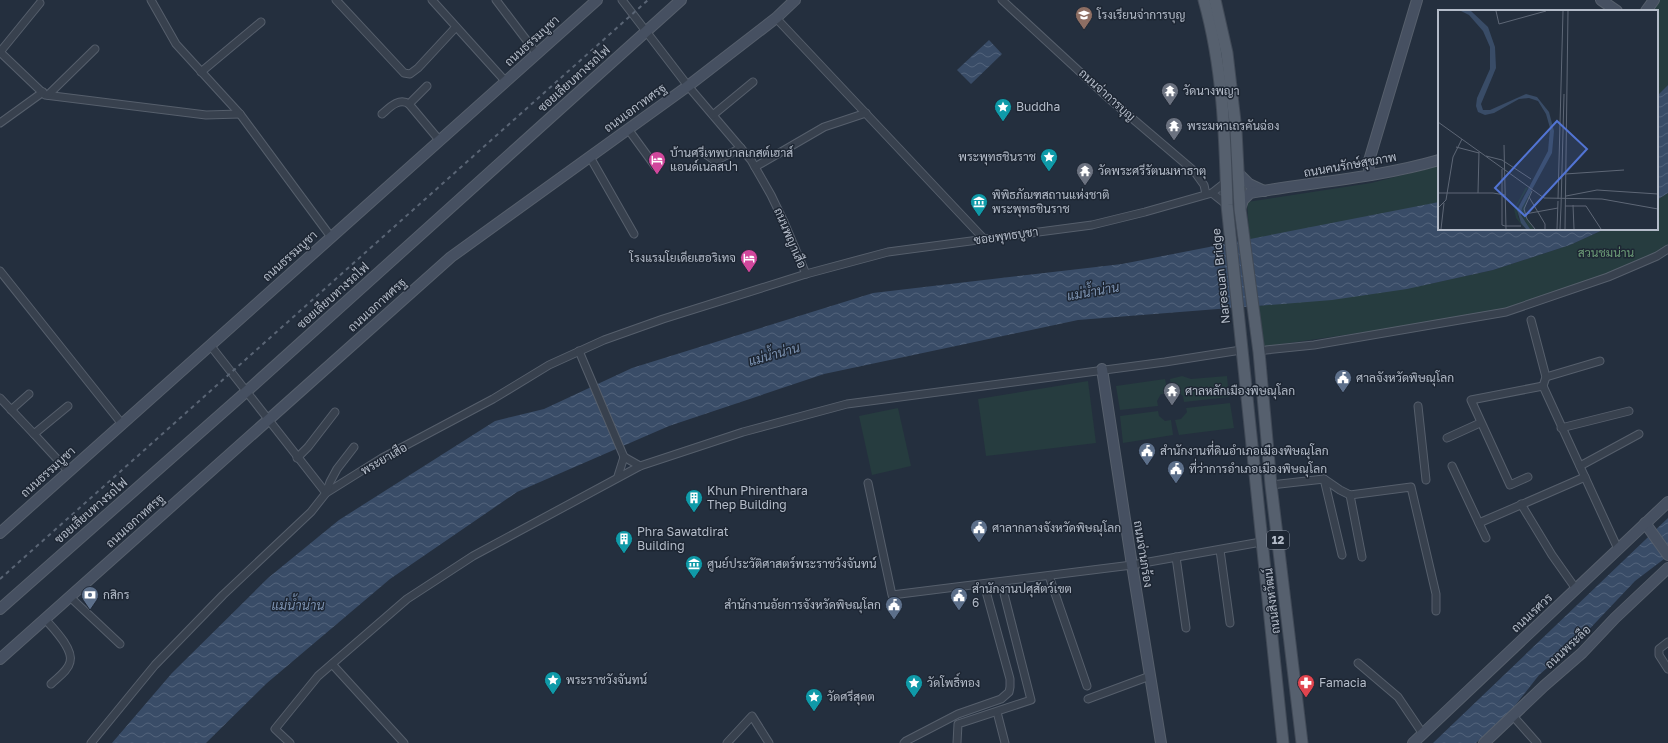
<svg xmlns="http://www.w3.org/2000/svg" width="1668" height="743" font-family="'Golos Text',Sarabun,sans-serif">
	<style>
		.green { fill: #263c3f }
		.water { fill: url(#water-waves) }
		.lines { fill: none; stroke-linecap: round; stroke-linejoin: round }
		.street-casing { stroke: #565f6c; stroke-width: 9 }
		.secondary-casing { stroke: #565f6c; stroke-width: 12 }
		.primary-casing { stroke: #414a57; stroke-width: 13 }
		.street { stroke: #38414e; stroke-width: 7 }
		.secondary { stroke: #465061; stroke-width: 10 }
		.primary { stroke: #56606e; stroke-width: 11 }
		.rail { stroke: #5a6575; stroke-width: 2; stroke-dasharray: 4 4; stroke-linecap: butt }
		.labels { text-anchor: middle; stroke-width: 3; stroke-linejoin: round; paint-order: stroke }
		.shield { fill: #1d2633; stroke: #878f9c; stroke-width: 1 }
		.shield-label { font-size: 11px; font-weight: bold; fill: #b4bcc9 }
		.poi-label { font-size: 12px; fill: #b4bcc9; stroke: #1d2633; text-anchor: start }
		.street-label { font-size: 12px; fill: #b4bcc9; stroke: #1d2633 }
		.park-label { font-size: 12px; fill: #6b9a76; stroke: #1d2633 }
		.water-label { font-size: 13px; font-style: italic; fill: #7c92b1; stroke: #1d2633 }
		.inset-road { fill: none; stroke: #5e6776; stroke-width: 1 }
		.view { fill: #5274d3; fill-opacity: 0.15; stroke: #5274d3; stroke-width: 2 }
		.inset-edge { fill: none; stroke: #b4bcc9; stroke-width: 2 }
	</style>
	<defs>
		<pattern id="water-waves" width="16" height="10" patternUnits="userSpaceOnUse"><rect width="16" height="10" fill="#394c67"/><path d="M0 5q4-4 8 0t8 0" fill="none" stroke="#53647b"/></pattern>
	</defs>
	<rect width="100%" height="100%" fill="#242f3e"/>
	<g class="green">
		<polygon points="1658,0 1668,0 1668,85 1657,96 1657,11 1650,11"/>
		<polygon points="1439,166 1439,204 1250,245 1247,202 1371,183"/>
		<polygon points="1668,193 1668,248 1653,258 1506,312 1262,347 1258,306 1429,284 1493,270 1570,245 1605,229 1657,229 1657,200"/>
		<polygon points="1182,376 1191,379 1227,376 1229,397 1184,402 1183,396 1178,392 1172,393 1170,379"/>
		<polygon points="1165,379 1168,394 1161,394 1157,401 1158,406 1120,410 1116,386"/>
		<polygon points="1088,381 1096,443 986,456 978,399"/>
		<polygon points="1230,403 1234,428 1179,435 1175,420 1181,419 1187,412 1186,408"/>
		<polygon points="898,408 911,466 872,475 859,416"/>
		<polygon points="1158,411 1159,416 1165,421 1171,420 1173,435 1123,443 1120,416"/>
	</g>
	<g class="water">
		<polygon points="989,40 1002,54 971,84 957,70"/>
		<polygon points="1668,85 1668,193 1657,200 1657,96"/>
		<polygon points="1439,202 1439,229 1605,229 1570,245 1493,270 1407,289 1332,300 1078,320 824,374 669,426 517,492 390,579 267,683 206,743 112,743 172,673 268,578 339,520 495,421 544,409 632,368 873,293 1122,264"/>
		<polygon points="1668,518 1668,556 1635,581 1580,639 1539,675 1510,712 1476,743 1433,743"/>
	</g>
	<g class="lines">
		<defs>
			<g id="street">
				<polyline points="151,0 176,44 240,114 331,237"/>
				<polyline points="336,0 404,73 410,74 418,68 456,27"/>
				<polyline points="432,0 506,82"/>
				<polyline points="496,0 537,54"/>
				<polyline points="622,0 688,86 751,160 771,195 784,222 806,274"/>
				<polyline points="1002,0 1106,96 1194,171 1204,185 1206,194"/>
				<polyline points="776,18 984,239"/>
				<polyline points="0,52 45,95 206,115 240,114"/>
				<polyline points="0,52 40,3"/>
				<polyline points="201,72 261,22"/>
				<polyline points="427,86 409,104 440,141"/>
				<polyline points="48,95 95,49"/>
				<path d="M382,114C389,108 399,97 409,104"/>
				<polyline points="713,115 753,82"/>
				<polyline points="0,123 43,92"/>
				<polyline points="628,129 655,166"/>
				<polyline points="703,152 715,161 741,148"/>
				<polyline points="590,157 634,234"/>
				<polyline points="755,167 824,127 866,113"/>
				<polyline points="1226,182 1212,193 1227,205"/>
				<polyline points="0,271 122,424"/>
				<polyline points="1531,320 1546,377 1543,386 1618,549"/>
				<polyline points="210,345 326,493 382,458 493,399 549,365 604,340 663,319 806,274 888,252 1092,225 1145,212 1212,193"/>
				<polyline points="579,351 624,457"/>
				<polyline points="1259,352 1266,350 1314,345 1506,312 1608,277 1657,256 1668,249"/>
				<polyline points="1546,377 1600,361"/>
				<polyline points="0,398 34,434 68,406"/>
				<polyline points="1418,406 1426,480"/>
				<polyline points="11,410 29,394"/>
				<polyline points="1561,428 1629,411"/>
				<polyline points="34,434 69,472"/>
				<polyline points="1447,438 1480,423"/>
				<polyline points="624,457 640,466"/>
				<polyline points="297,458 308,447 335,412"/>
				<polyline points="1452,466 1486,538"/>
				<polyline points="1580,466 1639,434"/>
				<polyline points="618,476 624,457"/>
				<polyline points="1528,477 1510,485 1471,400 1543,386"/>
				<polyline points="1324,479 1342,555"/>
				<polyline points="868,483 892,595 1132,565 1261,542"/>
				<polyline points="1271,485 1324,479 1340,490 1350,495 1411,487 1436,594 1436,611"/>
				<polyline points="1350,495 1362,557"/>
				<polyline points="1521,504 1552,555 1576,589"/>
				<polyline points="1479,523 1585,477"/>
				<polyline points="1220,550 1230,623"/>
				<polyline points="1176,557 1186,628"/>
				<polyline points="1049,576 1087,686"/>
				<polyline points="70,597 120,644"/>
				<path d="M45,619C53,628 74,649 70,662C68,671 58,677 51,684"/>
				<polyline points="1668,642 1659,649 1659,655 1668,669"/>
				<polyline points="1358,663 1398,697 1423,734"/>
				<polyline points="332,664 404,743"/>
				<polyline points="1088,699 1150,676"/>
				<polyline points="997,712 1005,743"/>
				<polyline points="1513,716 1537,743"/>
				<polyline points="91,743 155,665 223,595 311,512 326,493 330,482 337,469 354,447"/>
				<polyline points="290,743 275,729 318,676 407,599 473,556 640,466 743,432 847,404 1165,362 1241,350"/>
				<polyline points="727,743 752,716 769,743"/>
				<polyline points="904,743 906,741 958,714 1001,699 1009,692 1010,687 1010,679 984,584"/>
				<polyline points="957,743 958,724 1031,700 1001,582"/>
			</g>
			<g id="secondary">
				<polyline points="1601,0 1617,11"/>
				<polyline points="1646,11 1654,0"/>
				<polyline points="1238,173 1249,184 1264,191"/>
				<polyline points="1370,175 1368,164 1417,0"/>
				<path d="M1240,209L1243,200L1250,193C1313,182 1377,178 1439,160"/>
				<polyline points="1102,369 1132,565 1161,743"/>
				<polyline points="1645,523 1668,555"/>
				<polyline points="0,533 597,0"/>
				<polyline points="0,609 247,391 681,0"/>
				<polyline points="0,659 451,257 688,86 776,18 795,0"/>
				<polyline points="1413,743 1668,502"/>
				<polyline points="1484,743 1544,686 1582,653 1615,618 1668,568"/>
			</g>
			<g id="primary">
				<path d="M1204,0C1223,67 1225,136 1227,205L1283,743"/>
				<polyline points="1215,0 1227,53 1236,130 1240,209 1259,352 1271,485 1302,743"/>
			</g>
		</defs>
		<use href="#street" class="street-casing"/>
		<use href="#secondary" class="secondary-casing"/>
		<use href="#primary" class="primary-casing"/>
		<use href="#street" class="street"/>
		<use href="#secondary" class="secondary"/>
		<use href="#primary" class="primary"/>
		<polyline class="rail" points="0,579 648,0"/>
	</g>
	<defs>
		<symbol id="school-pin" viewBox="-11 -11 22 30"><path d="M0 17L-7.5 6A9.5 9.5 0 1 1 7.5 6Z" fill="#8d6e63" stroke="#1d2633"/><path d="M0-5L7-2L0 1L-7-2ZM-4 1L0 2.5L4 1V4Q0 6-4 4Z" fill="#fff"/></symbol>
		<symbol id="temple-pin" viewBox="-11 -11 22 30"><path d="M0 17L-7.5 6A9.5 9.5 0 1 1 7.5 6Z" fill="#6b7280" stroke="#1d2633"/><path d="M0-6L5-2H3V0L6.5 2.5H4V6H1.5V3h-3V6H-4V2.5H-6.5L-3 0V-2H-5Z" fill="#fff"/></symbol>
		<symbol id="sight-pin" viewBox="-11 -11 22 30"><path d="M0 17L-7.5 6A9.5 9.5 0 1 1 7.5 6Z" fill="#0f9aa8" stroke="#1d2633"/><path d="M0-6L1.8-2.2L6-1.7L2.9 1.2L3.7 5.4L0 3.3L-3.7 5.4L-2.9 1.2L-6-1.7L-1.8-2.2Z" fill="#fff"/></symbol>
		<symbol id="hotel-pin" viewBox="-11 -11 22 30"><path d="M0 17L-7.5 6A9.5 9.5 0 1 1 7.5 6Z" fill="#d1479c" stroke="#1d2633"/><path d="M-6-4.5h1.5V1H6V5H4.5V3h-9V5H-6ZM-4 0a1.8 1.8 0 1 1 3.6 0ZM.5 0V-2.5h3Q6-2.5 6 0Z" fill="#fff"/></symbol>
		<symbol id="museum-pin" viewBox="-11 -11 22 30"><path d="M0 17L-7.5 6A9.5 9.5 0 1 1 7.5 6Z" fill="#0f9aa8" stroke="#1d2633"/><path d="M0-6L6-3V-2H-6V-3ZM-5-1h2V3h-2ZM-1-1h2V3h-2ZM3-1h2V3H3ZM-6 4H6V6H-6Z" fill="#fff"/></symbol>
		<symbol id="civic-pin" viewBox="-11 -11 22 30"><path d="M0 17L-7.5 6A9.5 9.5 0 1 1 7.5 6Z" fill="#5c6f8a" stroke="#1d2633"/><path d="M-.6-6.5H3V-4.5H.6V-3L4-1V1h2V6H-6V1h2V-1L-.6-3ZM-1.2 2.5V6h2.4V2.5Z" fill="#fff"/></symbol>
		<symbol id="building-pin" viewBox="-11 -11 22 30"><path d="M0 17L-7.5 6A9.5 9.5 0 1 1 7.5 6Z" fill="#0f9aa8" stroke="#1d2633"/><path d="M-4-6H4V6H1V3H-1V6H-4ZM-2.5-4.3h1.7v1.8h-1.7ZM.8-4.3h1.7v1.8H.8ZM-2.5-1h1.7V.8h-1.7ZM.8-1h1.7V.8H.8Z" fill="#fff"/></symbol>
		<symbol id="bank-pin" viewBox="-11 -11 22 30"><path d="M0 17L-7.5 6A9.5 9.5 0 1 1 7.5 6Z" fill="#5c6f8a" stroke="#1d2633"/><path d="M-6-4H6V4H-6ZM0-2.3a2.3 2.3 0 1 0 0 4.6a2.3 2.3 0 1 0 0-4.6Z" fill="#fff"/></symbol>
		<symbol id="pharmacy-pin" viewBox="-11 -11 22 30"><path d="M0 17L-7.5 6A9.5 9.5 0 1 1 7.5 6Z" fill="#e0444e" stroke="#1d2633"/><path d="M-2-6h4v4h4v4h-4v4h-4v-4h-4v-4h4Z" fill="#fff"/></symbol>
	</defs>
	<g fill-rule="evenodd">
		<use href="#school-pin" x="1074" y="5" width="20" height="27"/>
		<use href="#temple-pin" x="1160" y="81" width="20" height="27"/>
		<use href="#sight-pin" x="993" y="97" width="20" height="27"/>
		<use href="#temple-pin" x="1164" y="116" width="20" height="27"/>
		<use href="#sight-pin" x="1039" y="147" width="20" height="27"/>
		<use href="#hotel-pin" x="647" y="150" width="20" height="27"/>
		<use href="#temple-pin" x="1075" y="161" width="20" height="27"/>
		<use href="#museum-pin" x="969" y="192" width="20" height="27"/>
		<use href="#hotel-pin" x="739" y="248" width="20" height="27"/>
		<use href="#civic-pin" x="1333" y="368" width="20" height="27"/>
		<use href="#temple-pin" x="1162" y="381" width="20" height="27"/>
		<use href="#civic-pin" x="1137" y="441" width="20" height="27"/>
		<use href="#civic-pin" x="1166" y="459" width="20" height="27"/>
		<use href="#building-pin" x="684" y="488" width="20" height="27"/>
		<use href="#civic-pin" x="969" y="518" width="20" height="27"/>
		<use href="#building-pin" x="614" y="529" width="20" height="27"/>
		<use href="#museum-pin" x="684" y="554" width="20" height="27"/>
		<use href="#bank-pin" x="80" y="585" width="20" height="27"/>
		<use href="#civic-pin" x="949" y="586" width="20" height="27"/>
		<use href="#civic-pin" x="884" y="595" width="20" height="27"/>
		<use href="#sight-pin" x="543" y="670" width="20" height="27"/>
		<use href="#sight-pin" x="904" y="673" width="20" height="27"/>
		<use href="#pharmacy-pin" x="1296" y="673" width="20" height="27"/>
		<use href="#sight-pin" x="804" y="687" width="20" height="27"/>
	</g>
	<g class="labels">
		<rect class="shield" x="1267" y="531" width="22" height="18" rx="3"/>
		<g class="shield-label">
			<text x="1278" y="544">12</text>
		</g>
		<g class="poi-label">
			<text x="1097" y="19">โรงเรียนจ่าการบุญ</text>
			<text x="1183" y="95">วัดนางพญา</text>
			<text x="1016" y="111">Buddha</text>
			<text x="1187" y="130">พระมหาเถรคันฉ่อง</text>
			<text x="670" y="157">บ้านศรีเทพบาลเกสต์เฮาส์<tspan x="670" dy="14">แอนด์เนลสปา</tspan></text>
			<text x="1036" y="161" text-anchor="end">พระพุทธชินราช</text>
			<text x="1098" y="175">วัดพระศรีรัตนมหาธาตุ</text>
			<text x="992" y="199">พิพิธภัณฑสถานแห่งชาติ<tspan x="992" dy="14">พระพุทธชินราช</tspan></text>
			<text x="736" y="262" text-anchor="end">โรงแรมโยเดียเฮอริเทจ</text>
			<text x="1356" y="382">ศาลจังหวัดพิษณุโลก</text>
			<text x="1185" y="395">ศาลหลักเมืองพิษณุโลก</text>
			<text x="1160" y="455">สำนักงานที่ดินอำเภอเมืองพิษณุโลก</text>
			<text x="1189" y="473">ที่ว่าการอำเภอเมืองพิษณุโลก</text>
			<text x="707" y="495">Khun Phirenthara<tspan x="707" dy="14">Thep Building</tspan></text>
			<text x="992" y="532">ศาลากลางจังหวัดพิษณุโลก</text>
			<text x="637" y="536">Phra Sawatdirat<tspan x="637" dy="14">Building</tspan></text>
			<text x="707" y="568">ศูนย์ประวัติศาสตร์พระราชวังจันทน์</text>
			<text x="972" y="593">สำนักงานปศุสัตว์เขต<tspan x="972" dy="14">6</tspan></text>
			<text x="103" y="599">กสิกร</text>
			<text x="881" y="609" text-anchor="end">สำนักงานอัยการจังหวัดพิษณุโลก</text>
			<text x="566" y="684">พระราชวังจันทน์</text>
			<text x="927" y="687">วัดโพธิ์ทอง</text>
			<text x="1319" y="687">Famacia</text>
			<text x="827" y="701">วัดศรีสุคต</text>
		</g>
		<g class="street-label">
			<text transform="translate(532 41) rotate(-42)" y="4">ถนนธรรมบูชา</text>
			<text transform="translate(574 79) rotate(-42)" y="4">ซอยเลียบทางรถไฟ</text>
			<text transform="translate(1107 95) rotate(42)" y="4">ถนนจ่าการบุญ</text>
			<text transform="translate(635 108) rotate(-36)" y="4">ถนนเอกาทศรฐ</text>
			<text transform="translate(1350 165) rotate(-10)" y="4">ถนนคนรักษ์สุขภาพ</text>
			<text transform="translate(1006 236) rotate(-8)" y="4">ซอยพุทธบูชา</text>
			<text transform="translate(790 238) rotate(67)" y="4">ถนนพญาเสือ</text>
			<text transform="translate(290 256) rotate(-42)" y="4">ถนนธรรมบูชา</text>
			<text transform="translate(1221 276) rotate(-96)" y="4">Naresuan Bridge</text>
			<text transform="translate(333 296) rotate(-42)" y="4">ซอยเลียบทางรถไฟ</text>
			<text transform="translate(377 305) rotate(-42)" y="4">ถนนเอกาทศรฐ</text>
			<text transform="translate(384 459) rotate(-30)" y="4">พระยาเสือ</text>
			<text transform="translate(48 472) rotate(-42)" y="4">ถนนธรรมบูชา</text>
			<text transform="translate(91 511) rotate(-41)" y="4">ซอยเลียบทางรถไฟ</text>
			<text transform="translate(135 521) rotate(-42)" y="4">ถนนเอกาทศรฐ</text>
			<text transform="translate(1143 554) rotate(81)" y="4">ถนนจ่านกร้อง</text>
			<text transform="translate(1272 601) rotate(-97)" y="4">ถนนสิงหวัฒน์</text>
			<text transform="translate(1532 613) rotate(-43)" y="4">ถนนเรศวร</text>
			<text transform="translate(1568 647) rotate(-43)" y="4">ถนนพระลือ</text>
		</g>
		<g class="park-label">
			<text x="1606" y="257">สวนชมน่าน</text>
		</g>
		<g class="water-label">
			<text transform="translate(1093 291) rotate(-10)" y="5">แม่น้ำน่าน</text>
			<text transform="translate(774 354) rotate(-16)" y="5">แม่น้ำน่าน</text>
			<text x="298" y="610">แม่น้ำน่าน</text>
		</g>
	</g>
	<g transform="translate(1438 10)">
		<rect width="220" height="220" fill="#242f3e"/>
		<path d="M88,177L90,178L79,196L80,207L87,219L78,208L76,199ZM92,180L94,182L88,193L87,205L96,219H92L83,205L85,194Z" fill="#263c3f"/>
		<path d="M23,1H33L50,17L57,37L58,58L43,94L45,100H52L88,84L99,87L111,102L116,121L114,143L84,198L83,205L92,219H88L83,213L79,200L110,141L112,118L108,104L100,91L91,88L81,89L56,103L47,105L40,102L38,96L39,88L52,59V37L45,21L31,5Z" fill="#394c67"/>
		<path class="inset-road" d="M58,1L61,14L108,1M0,112L106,188L164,189L220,199M66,135L68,219M18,137L41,143M48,146L64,150L93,169M64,159V215L67,216M127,164L186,160M94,181L86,199L89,209L97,219M0,183H55L67,185M40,183L41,142M128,186L159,180L220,184M91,187L107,214V219M120,189L125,1M135,195L136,219M127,196H148L163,219M123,197L126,84M0,198L8,190L15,147L24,129M87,204L120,198M67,216H83M3,219L6,193M119,219L120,191M122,219L123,197M127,219L130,1"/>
		<path class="view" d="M119,111L149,139L87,206L57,178Z"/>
		<rect width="220" height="220" class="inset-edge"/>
	</g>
</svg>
